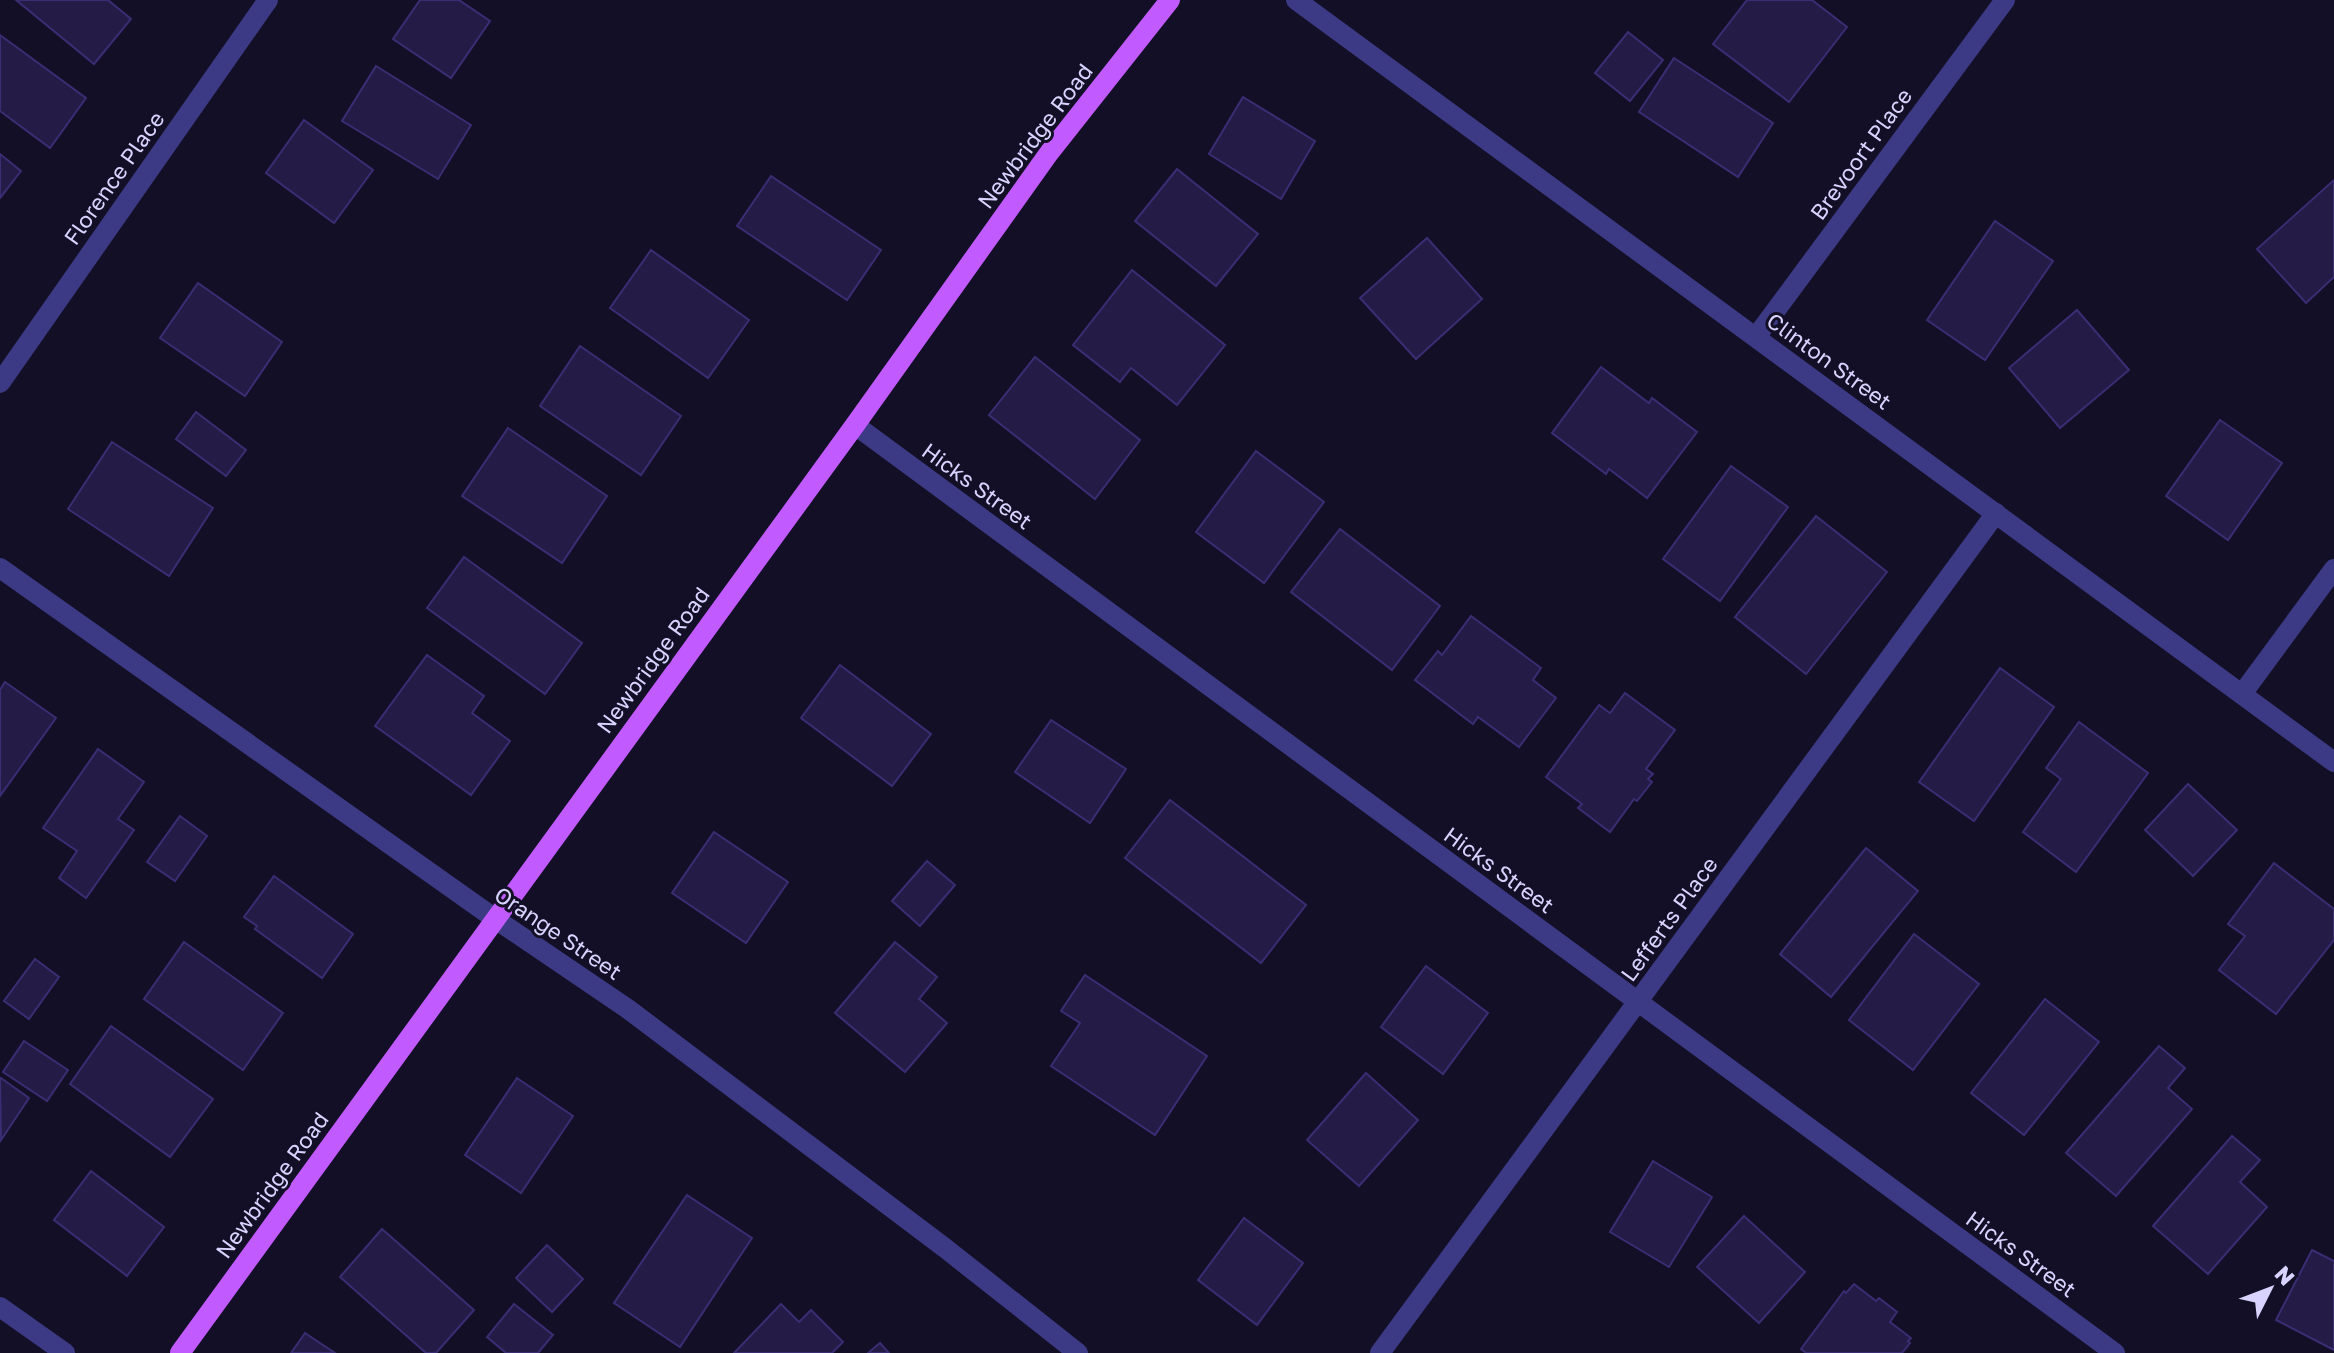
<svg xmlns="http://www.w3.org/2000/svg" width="2334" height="1353" font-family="'Golos Text',sans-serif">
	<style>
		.building { fill: #241b47; stroke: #3b2d73; stroke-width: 2 }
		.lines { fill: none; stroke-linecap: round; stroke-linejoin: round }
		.minor { stroke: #3d3a85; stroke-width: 20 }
		.major { stroke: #c25bff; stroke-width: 20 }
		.labels { text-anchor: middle; stroke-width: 6; stroke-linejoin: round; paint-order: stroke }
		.street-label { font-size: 22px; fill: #d9d4ff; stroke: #130f26 }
	</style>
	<rect width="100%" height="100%" fill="#130f26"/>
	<g class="building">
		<polygon points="16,0 108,0 131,19 94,64"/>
		<polygon points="420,0 459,0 490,21 451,78 393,39"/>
		<polygon points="1747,0 1812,0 1847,27 1789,102 1713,44"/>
		<polygon points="1628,32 1663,60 1630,101 1595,73"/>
		<polygon points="0,35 86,98 50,148 0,111"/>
		<polygon points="1674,58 1773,123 1738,177 1639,112"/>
		<polygon points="376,66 471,125 438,179 342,121"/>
		<polygon points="1243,97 1315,141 1281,199 1209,154"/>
		<polygon points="304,120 373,170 334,223 266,173"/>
		<polygon points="0,154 21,171 0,198"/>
		<polygon points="1177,169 1258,234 1216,286 1135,221"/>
		<polygon points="771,176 881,250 847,300 737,226"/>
		<polygon points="2334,180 2334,277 2306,303 2257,249"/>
		<polygon points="1995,221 2053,261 1985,360 1927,320"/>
		<polygon points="1427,238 1482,299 1416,359 1360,298"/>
		<polygon points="651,250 749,320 708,378 610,308"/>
		<polygon points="1132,270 1225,345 1177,405 1131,368 1120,382 1073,345"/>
		<polygon points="198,283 282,342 245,396 160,338"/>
		<polygon points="2077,310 2129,370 2060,428 2009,368"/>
		<polygon points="580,346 681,416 641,475 540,406"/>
		<polygon points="1035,357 1140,440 1095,499 989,415"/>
		<polygon points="1601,367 1649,403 1652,398 1697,432 1647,498 1609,469 1606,474 1552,433"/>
		<polygon points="196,412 246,450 226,476 176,439"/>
		<polygon points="2220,420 2282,463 2228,540 2166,496"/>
		<polygon points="508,428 607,496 562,563 462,496"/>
		<polygon points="112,442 213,508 169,576 68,509"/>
		<polygon points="1256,451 1324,502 1264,583 1196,532"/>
		<polygon points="1731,466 1788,507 1720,601 1663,559"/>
		<polygon points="1816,516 1887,572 1806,674 1735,617"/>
		<polygon points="1340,529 1440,606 1392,670 1291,592"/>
		<polygon points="464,557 582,643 545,694 427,608"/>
		<polygon points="1471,616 1541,668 1533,680 1556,698 1519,747 1478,717 1473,724 1415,680 1438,651 1442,655"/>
		<polygon points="427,655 484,696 472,713 510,741 471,795 375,726"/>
		<polygon points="840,665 931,734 892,786 801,718"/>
		<polygon points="2000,668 2054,707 1974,821 1919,782"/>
		<polygon points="5,682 56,718 0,796 0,690"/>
		<polygon points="1625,693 1675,730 1646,769 1653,774 1648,779 1652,782 1637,801 1634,799 1610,832 1578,808 1582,804 1546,777 1599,705 1610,713"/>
		<polygon points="1051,720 1126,769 1090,823 1015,772"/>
		<polygon points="2079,722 2148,773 2076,872 2023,832 2061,779 2046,768"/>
		<polygon points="98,749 144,782 118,819 134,830 86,898 59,878 77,851 43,828"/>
		<polygon points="2188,784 2237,830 2193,876 2145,830"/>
		<polygon points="1170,800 1306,905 1261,963 1125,858"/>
		<polygon points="180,816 207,836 175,881 147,862"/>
		<polygon points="714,832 788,882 746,943 672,893"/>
		<polygon points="1866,848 1918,891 1831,997 1780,954"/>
		<polygon points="927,861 955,885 920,926 892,901"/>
		<polygon points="2274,863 2334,909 2334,940 2276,1014 2219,970 2245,936 2228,924"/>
		<polygon points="274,876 353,934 322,978 255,929 257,926 244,917"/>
		<polygon points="1914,934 1979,984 1913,1070 1849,1020"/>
		<polygon points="184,942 283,1013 243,1070 144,999"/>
		<polygon points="895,942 937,977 919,999 947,1023 905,1072 835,1013"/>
		<polygon points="35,959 59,977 29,1019 4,1001"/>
		<polygon points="1426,966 1488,1013 1443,1074 1381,1027"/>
		<polygon points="1085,975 1207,1056 1155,1135 1051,1066 1080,1023 1061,1011"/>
		<polygon points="2045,999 2099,1042 2024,1135 1971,1093"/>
		<polygon points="111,1026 213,1099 170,1157 70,1084"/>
		<polygon points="24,1041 68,1070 47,1101 3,1072"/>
		<polygon points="2159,1046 2185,1068 2168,1088 2192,1109 2116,1196 2066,1153"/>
		<polygon points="1366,1073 1418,1120 1359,1186 1307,1140"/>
		<polygon points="1,1078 29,1098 1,1140 0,1080"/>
		<polygon points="517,1078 573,1116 521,1193 465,1155"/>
		<polygon points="2232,1136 2260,1160 2240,1182 2267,1207 2208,1274 2153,1226"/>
		<polygon points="1653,1161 1712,1197 1669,1267 1610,1232"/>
		<polygon points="91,1171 164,1227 127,1276 54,1220"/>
		<polygon points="687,1195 752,1238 680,1347 614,1303"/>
		<polygon points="1744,1216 1805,1272 1759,1323 1697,1267"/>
		<polygon points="1244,1218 1303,1263 1257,1325 1198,1280"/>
		<polygon points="382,1229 474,1310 436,1353 426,1353 340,1277"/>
		<polygon points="547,1245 583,1279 552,1312 516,1278"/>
		<polygon points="2312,1250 2334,1261 2334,1350 2276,1320"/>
		<polygon points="1854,1284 1876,1301 1879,1298 1897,1312 1890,1322 1911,1338 1908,1341 1910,1343 1902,1353 1806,1353 1801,1349 1844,1291 1846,1293"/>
		<polygon points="514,1304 553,1335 538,1353 506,1353 487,1337"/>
		<polygon points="781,1304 799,1322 811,1310 843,1342 832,1353 734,1353"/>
		<polygon points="305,1333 335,1353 291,1353"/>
		<polygon points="880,1343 889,1353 868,1353"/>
	</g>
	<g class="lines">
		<g class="minor">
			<polyline points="1296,0 2334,762"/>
			<polyline points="1756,337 2005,0"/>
			<polyline points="0,383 268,0"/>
			<polyline points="855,425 2115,1353"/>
			<polyline points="0,568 494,918 628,1009 945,1248 1078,1353"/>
			<polyline points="2242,694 2334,569"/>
			<polyline points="0,1307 65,1353"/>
			<polyline points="1380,1353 1996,513"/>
		</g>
		<polyline class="major" points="180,1353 855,425 1049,153 1170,0"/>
	</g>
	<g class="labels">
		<g class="street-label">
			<text transform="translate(1035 136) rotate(-53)" y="8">Newbridge Road</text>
			<text transform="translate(1861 154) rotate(-54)" y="8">Brevoort Place</text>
			<text transform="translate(114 178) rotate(-55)" y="8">Florence Place</text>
			<text transform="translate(1829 361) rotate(36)" y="8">Clinton Street</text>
			<text transform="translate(977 486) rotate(36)" y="8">Hicks Street</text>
			<text transform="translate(653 660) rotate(-54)" y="8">Newbridge Road</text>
			<text transform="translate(1499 870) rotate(36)" y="8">Hicks Street</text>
			<text transform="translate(1669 919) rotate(-54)" y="8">Lefferts Place</text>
			<text transform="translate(558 933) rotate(34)" y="8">Orange Street</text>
			<text transform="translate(272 1185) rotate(-54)" y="8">Newbridge Road</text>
			<text transform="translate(2021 1254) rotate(36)" y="8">Hicks Street</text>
		</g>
	</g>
	<g transform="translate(2270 1289) rotate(48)" stroke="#130f26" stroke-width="6" paint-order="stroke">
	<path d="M0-6L14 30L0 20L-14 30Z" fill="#d9d4ff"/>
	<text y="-12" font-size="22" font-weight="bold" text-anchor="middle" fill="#d9d4ff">N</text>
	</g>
</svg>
